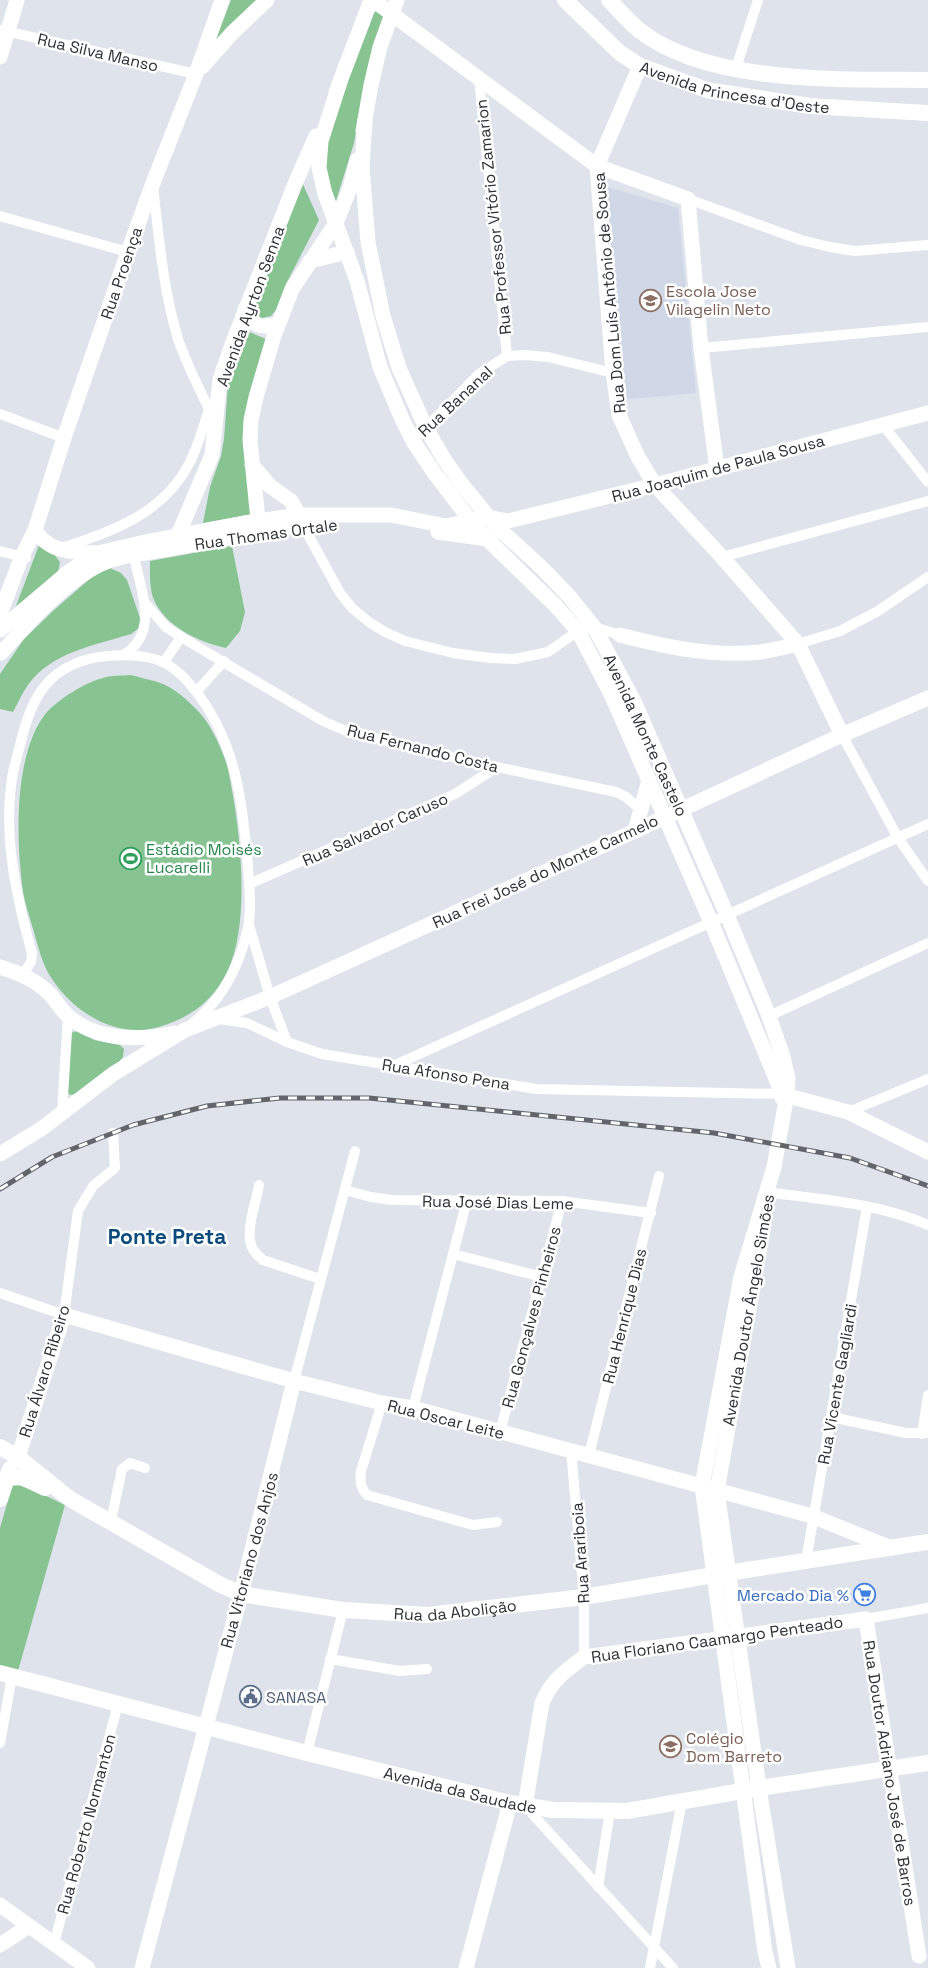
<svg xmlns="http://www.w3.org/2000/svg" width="928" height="1968" font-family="'Space Grotesk',sans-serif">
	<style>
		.built { fill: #d0d8e8 }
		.green { fill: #87c491 }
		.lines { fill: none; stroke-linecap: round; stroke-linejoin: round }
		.street { stroke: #fff; stroke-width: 10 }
		.secondary { stroke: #fff; stroke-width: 15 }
		.primary { stroke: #fff; stroke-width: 16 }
		.rail-casing { stroke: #62656b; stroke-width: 5 }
		.rail { stroke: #fff; stroke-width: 3; stroke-dasharray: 9; stroke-linecap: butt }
		.labels { text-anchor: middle; stroke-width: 5; stroke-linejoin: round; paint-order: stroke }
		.street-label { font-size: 16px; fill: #2d2f33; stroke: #fff }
		.education-label { font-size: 16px; fill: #785e54; stroke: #fff; text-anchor: start }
		.leisure-label { font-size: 16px; fill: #27864d; stroke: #fff; text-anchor: start }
		.shop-label { font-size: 16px; fill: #366cbe; stroke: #fff; text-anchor: end }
		.service-label { font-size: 16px; fill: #4e5e75; stroke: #fff; text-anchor: start }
		.district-label { font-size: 21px; font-weight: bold; fill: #0b4c7c; stroke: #fff }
	</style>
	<rect width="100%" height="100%" fill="#dee3ec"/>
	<polygon class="built" points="605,186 678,208 696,393 620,400"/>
	<g class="green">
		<polygon points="231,0 258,0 216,39"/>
		<polygon points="377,11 383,15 383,21 361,102 354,143 336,201 327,178 325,156 327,134 373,13"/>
		<polygon points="301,180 319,220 286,284 277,309 271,316 262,318 257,315 253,308"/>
		<polygon points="247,331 266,339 250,398 253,514 203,523 210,487 221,456 224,439 228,383"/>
		<polygon points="39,545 53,553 60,562 58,573 52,580 16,606"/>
		<path d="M232,546L245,612L240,631L226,648C199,642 166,627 154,600C149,588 150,573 150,561Z"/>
		<path d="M110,568L121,573L127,580L141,621L139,628L131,634C96,645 51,652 28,685C22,693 18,703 13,712L0,709V674L24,639L54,610L93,576Z"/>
		<path d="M131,675C141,678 153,680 163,684C173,688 185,698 193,706C209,720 219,743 226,762C229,771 230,781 232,790C241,839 250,926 227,972C213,1000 194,1015 165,1025C120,1042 74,1014 50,976C42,963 38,946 34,932C30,918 25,904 23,891C16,842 13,752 47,712C59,699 86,682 103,678C111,675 122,676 131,675Z"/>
		<polygon points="79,1031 94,1040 120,1045 124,1049 123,1057 117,1064 75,1094 70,1095 66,1091 68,1037 73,1032"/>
		<polygon points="13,1483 38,1492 65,1505 18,1671 0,1666 0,1528"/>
	</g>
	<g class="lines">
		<g class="street">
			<polyline points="0,30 196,74"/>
			<polyline points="736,68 758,0"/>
			<polyline points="479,78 507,356"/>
			<path d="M153,186C159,238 163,289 178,339C186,363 198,386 209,409L216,412"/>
			<polyline points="688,199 801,240 830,247 855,251 928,245"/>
			<polyline points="0,216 128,252"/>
			<polyline points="701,348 928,327"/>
			<polyline points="0,414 64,438"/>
			<polyline points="883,425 928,482"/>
			<polyline points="413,441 479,374 507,356 524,355 548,357 613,373"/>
			<polyline points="300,520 340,593 352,608 369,622 385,632 405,641 453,653 490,658 515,659 548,652 578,631 594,627 620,635"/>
			<path d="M62,548C112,531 162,515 189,464C198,447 203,427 209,410"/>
			<polyline points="0,551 26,558"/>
			<polyline points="722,557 928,501"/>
			<polyline points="144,602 166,627 181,637 323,721 346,731 473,762 616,792 626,797 641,810"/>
			<polyline points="798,644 840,631 878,611 928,577"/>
			<path d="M125,654C160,631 140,589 134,556L138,551"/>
			<polyline points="164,662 181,637"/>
			<polyline points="197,691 224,661"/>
			<polyline points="842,735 898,838 928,881"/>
			<polyline points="249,884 455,794 497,767"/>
			<polyline points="249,925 270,997 287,1042"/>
			<path d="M23,974L31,962L32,953C16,896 2,832 13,773C15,762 19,751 21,741C31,700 46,670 89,659C110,654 146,653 165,663C183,673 196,690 207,707C238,756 243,809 248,866C249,885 252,908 248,927C240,965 224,998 193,1023"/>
			<polyline points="769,1016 928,943"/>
			<polyline points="219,1019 247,1023 287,1042 322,1054 536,1089 781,1094"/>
			<polyline points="395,1065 928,824"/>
			<polyline points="848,1112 928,1079"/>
			<polyline points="62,1113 68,1015"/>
			<path d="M259,1185C256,1202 246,1229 251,1245C253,1251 258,1256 263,1260L320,1279"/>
			<polyline points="345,1190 371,1197 392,1200 562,1201 651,1213"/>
			<path d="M765,1192C819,1199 878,1203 928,1225"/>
			<polyline points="453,1254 542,1277"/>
			<polyline points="0,1293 64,1315 78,1211 93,1186 115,1168 113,1133"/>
			<polyline points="294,1381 355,1151"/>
			<path d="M382,1403L361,1471C360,1481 360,1487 367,1495L473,1525L497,1522"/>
			<polyline points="413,1408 467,1200"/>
			<polyline points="831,1417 906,1433 928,1433"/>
			<polyline points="500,1432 562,1201"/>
			<polyline points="922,1434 928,1395"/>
			<polyline points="571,1450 584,1597 584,1657"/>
			<polyline points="589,1455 659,1176"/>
			<polyline points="111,1521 122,1469 130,1463 145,1468"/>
			<polyline points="806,1561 867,1207"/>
			<polyline points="866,1619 928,1608"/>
			<polyline points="330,1659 400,1671 427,1669"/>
			<polyline points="0,1743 12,1676"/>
			<polyline points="307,1753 343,1610"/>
			<polyline points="525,1806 673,1968"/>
			<polyline points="598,1887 610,1811"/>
			<polyline points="54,1944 118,1704"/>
			<polyline points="650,1968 682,1801"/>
		</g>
		<g class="secondary">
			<polyline points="373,0 597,166 688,199 701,348 717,469"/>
			<polyline points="0,57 17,0"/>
			<polyline points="640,66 597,166 613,373 619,415 638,457 655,485 722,557 798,644 842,735"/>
			<polyline points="202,67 232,33 267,0"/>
			<polyline points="340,82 321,141 319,168 325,194 357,281 380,367 402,419 413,441 435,474 471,521 487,539 555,605 578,631 611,694 711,922 777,1081 782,1098"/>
			<polyline points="336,92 371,0"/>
			<polyline points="365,121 362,167 368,242 383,316 399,368 426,428 444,459 460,482 495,525 541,567 569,596 594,627 634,701 727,915 769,1016 783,1057 788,1079 787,1095 774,1167 741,1277 702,1486 765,1952 769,1968"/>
			<polyline points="363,131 371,85 380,47 397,0"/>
			<polyline points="310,261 347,252"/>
			<path d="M245,309C255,328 258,327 278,325"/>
			<polyline points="252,465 270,486 291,501 299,515"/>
			<polyline points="258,520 250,440 251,420 256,397 274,336 292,289 336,223 350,188 357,160"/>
			<path d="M35,530C38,534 41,539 46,542C59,553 82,552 98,553"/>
			<polyline points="438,532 487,539 491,537"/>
			<polyline points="178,535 212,455 220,379 234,339 297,179 316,136"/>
			<polyline points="0,614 22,556 35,530 64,438 128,252 153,183 196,74 222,0"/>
			<polyline points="0,630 66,574 86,560 98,553 145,542 244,523 299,515 391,515 446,526 488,517 508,521 655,485 928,413"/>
			<path d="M620,635C666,647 713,657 760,652C773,650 785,647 798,644"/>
			<path d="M1,653C28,623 64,582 101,564C120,555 143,554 164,550C217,540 271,528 326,522"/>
			<polyline points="635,831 649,780"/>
			<path d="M0,967C19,973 36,980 50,994C56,1001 61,1009 67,1015C95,1041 140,1041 174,1033"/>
			<polyline points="781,1094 848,1112 928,1152"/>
			<polyline points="0,1154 41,1129 113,1074 185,1030 270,997 635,831 842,735 928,698"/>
			<polyline points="763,1229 717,1491 759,1788 788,1968"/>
			<polyline points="18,1457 64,1315 294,1381 382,1403 413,1408 812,1516 891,1548"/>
			<path d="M525,1806L542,1703C552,1680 565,1671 584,1657L866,1619L919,1956"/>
			<polyline points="0,1905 88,1968"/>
			<polyline points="0,1945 29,1926"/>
			<polyline points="142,1968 241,1594 294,1381"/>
			<polyline points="466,1968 510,1803"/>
		</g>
		<g class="primary">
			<path id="s1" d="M565,0L620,53L640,66L707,90L810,106L928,113"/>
			<path d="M609,0C619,10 628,21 639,30C708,85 843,79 928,80"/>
			<path id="s2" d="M0,1447L18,1457L70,1499L219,1584L241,1594L343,1610L428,1615L584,1597L714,1575L928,1542"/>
			<polyline points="6,1478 22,1477 45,1488"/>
			<polyline points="0,1499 10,1469"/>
			<path id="s3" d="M0,1673L307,1753L510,1803L553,1810L627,1811L759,1788L928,1763"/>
		</g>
		<defs>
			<polyline id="rail" points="0,1189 52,1157 113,1133 133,1125 207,1106 280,1098 369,1098 714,1133 850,1158 928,1186"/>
		</defs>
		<use href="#rail" class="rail-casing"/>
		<use href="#rail" class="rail"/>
	</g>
	<defs>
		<symbol id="school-ring" viewBox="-11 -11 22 22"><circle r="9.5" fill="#fff" stroke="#8d6e63" stroke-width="1.5"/><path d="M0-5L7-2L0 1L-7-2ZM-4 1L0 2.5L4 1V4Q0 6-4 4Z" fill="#8d6e63"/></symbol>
		<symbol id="stadium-ring" viewBox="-11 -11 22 22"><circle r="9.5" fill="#fff" stroke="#2e9e5b" stroke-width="1.5"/><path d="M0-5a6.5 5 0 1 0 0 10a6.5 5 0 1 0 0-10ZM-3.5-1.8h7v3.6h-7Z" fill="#2e9e5b"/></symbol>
		<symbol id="supermarket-ring" viewBox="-11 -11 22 22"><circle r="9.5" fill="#fff" stroke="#3f7fe0" stroke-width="1.5"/><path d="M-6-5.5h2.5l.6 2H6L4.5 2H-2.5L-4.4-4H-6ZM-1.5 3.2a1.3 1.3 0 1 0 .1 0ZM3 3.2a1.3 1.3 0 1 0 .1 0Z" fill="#3f7fe0"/></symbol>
		<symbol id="civic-ring" viewBox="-11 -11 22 22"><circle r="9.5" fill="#fff" stroke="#5c6f8a" stroke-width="1.5"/><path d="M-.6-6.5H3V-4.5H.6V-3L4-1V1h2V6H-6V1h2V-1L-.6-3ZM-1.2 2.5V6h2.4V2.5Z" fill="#5c6f8a"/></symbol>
	</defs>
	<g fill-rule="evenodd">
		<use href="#school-ring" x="638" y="288" width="25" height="25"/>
		<use href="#stadium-ring" x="118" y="846" width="25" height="25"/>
		<use href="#supermarket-ring" x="852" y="1582" width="25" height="25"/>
		<use href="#civic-ring" x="238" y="1684" width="25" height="25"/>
		<use href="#school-ring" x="658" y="1734" width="25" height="25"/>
	</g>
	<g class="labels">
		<g class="street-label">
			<text transform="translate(98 52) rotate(13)" y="6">Rua Silva Manso</text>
			<text dy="6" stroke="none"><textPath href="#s1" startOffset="198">Avenida Princesa d'Oeste</textPath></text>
			<text transform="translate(493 217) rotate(-96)" y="6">Rua Professor Vitório Zamarion</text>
			<text transform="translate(121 273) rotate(-71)" y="6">Rua Proença</text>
			<text transform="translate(609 293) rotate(-95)" y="6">Rua Dom Luís Antônio de Sousa</text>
			<text transform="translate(250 306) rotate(-70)" y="6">Avenida Ayrton Senna</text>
			<text transform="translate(455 401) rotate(-43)" y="6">Rua Bananal</text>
			<text transform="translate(718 468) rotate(-15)" y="6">Rua Joaquim de Paula Sousa</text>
			<text transform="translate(266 534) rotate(-8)" y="6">Rua Thomas Ortale</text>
			<text transform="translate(646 735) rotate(65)" y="6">Avenida Monte Castelo</text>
			<text transform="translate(423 748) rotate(14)" y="6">Rua Fernando Costa</text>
			<text transform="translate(375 829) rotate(-24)" y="6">Rua Salvador Caruso</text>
			<text transform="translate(545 871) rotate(-25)" y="6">Rua Frei José do Monte Carmelo</text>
			<text transform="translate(446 1074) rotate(9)" y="6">Rua Afonso Pena</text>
			<text transform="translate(498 1202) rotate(1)" y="6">Rua José Dias Leme</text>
			<text transform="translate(748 1310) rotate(-80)" y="6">Avenida Doutor Ângelo Simões</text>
			<text transform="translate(624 1316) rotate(-76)" y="6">Rua Henrique Dias</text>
			<text transform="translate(531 1317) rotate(-75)" y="6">Rua Gonçalves Pinheiros</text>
			<text transform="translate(44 1371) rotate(-73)" y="6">Rua Álvaro Ribeiro</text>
			<text transform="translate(837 1384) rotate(-80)" y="6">Rua Vicente Gagliardi</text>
			<text transform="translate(446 1419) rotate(14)" y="6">Rua Oscar Leite</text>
			<text transform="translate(580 1553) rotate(-94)" y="6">Rua Arariboia</text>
			<text transform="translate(249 1560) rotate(-75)" y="6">Rua Vitoriano dos Anjos</text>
			<text dy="6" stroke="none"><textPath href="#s2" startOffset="499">Rua da Abolição</textPath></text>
			<text transform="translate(717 1639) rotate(-8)" y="6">Rua Floriano Caamargo Penteado</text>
			<text transform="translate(890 1773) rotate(81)" y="6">Rua Doutor Adriano José de Barros</text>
			<text dy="6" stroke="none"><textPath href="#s3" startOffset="475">Avenida da Saudade</textPath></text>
			<text transform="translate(86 1824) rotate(-75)" y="6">Rua Roberto Normanton</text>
		</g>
		<g class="education-label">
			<text x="666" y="297">Escola Jose<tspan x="666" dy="18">Vilagelin Neto</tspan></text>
			<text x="686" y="1744">Colégio<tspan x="686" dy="18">Dom Barreto</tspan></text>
		</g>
		<g class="leisure-label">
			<text x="146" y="855">Estádio Moisés<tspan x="146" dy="18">Lucarelli</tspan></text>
		</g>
		<g class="shop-label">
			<text x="849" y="1601">Mercado Dia %</text>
		</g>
		<g class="service-label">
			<text x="266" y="1703">SANASA</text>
		</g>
		<g class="district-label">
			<text x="167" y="1244">Ponte Preta</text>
		</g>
	</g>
</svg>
